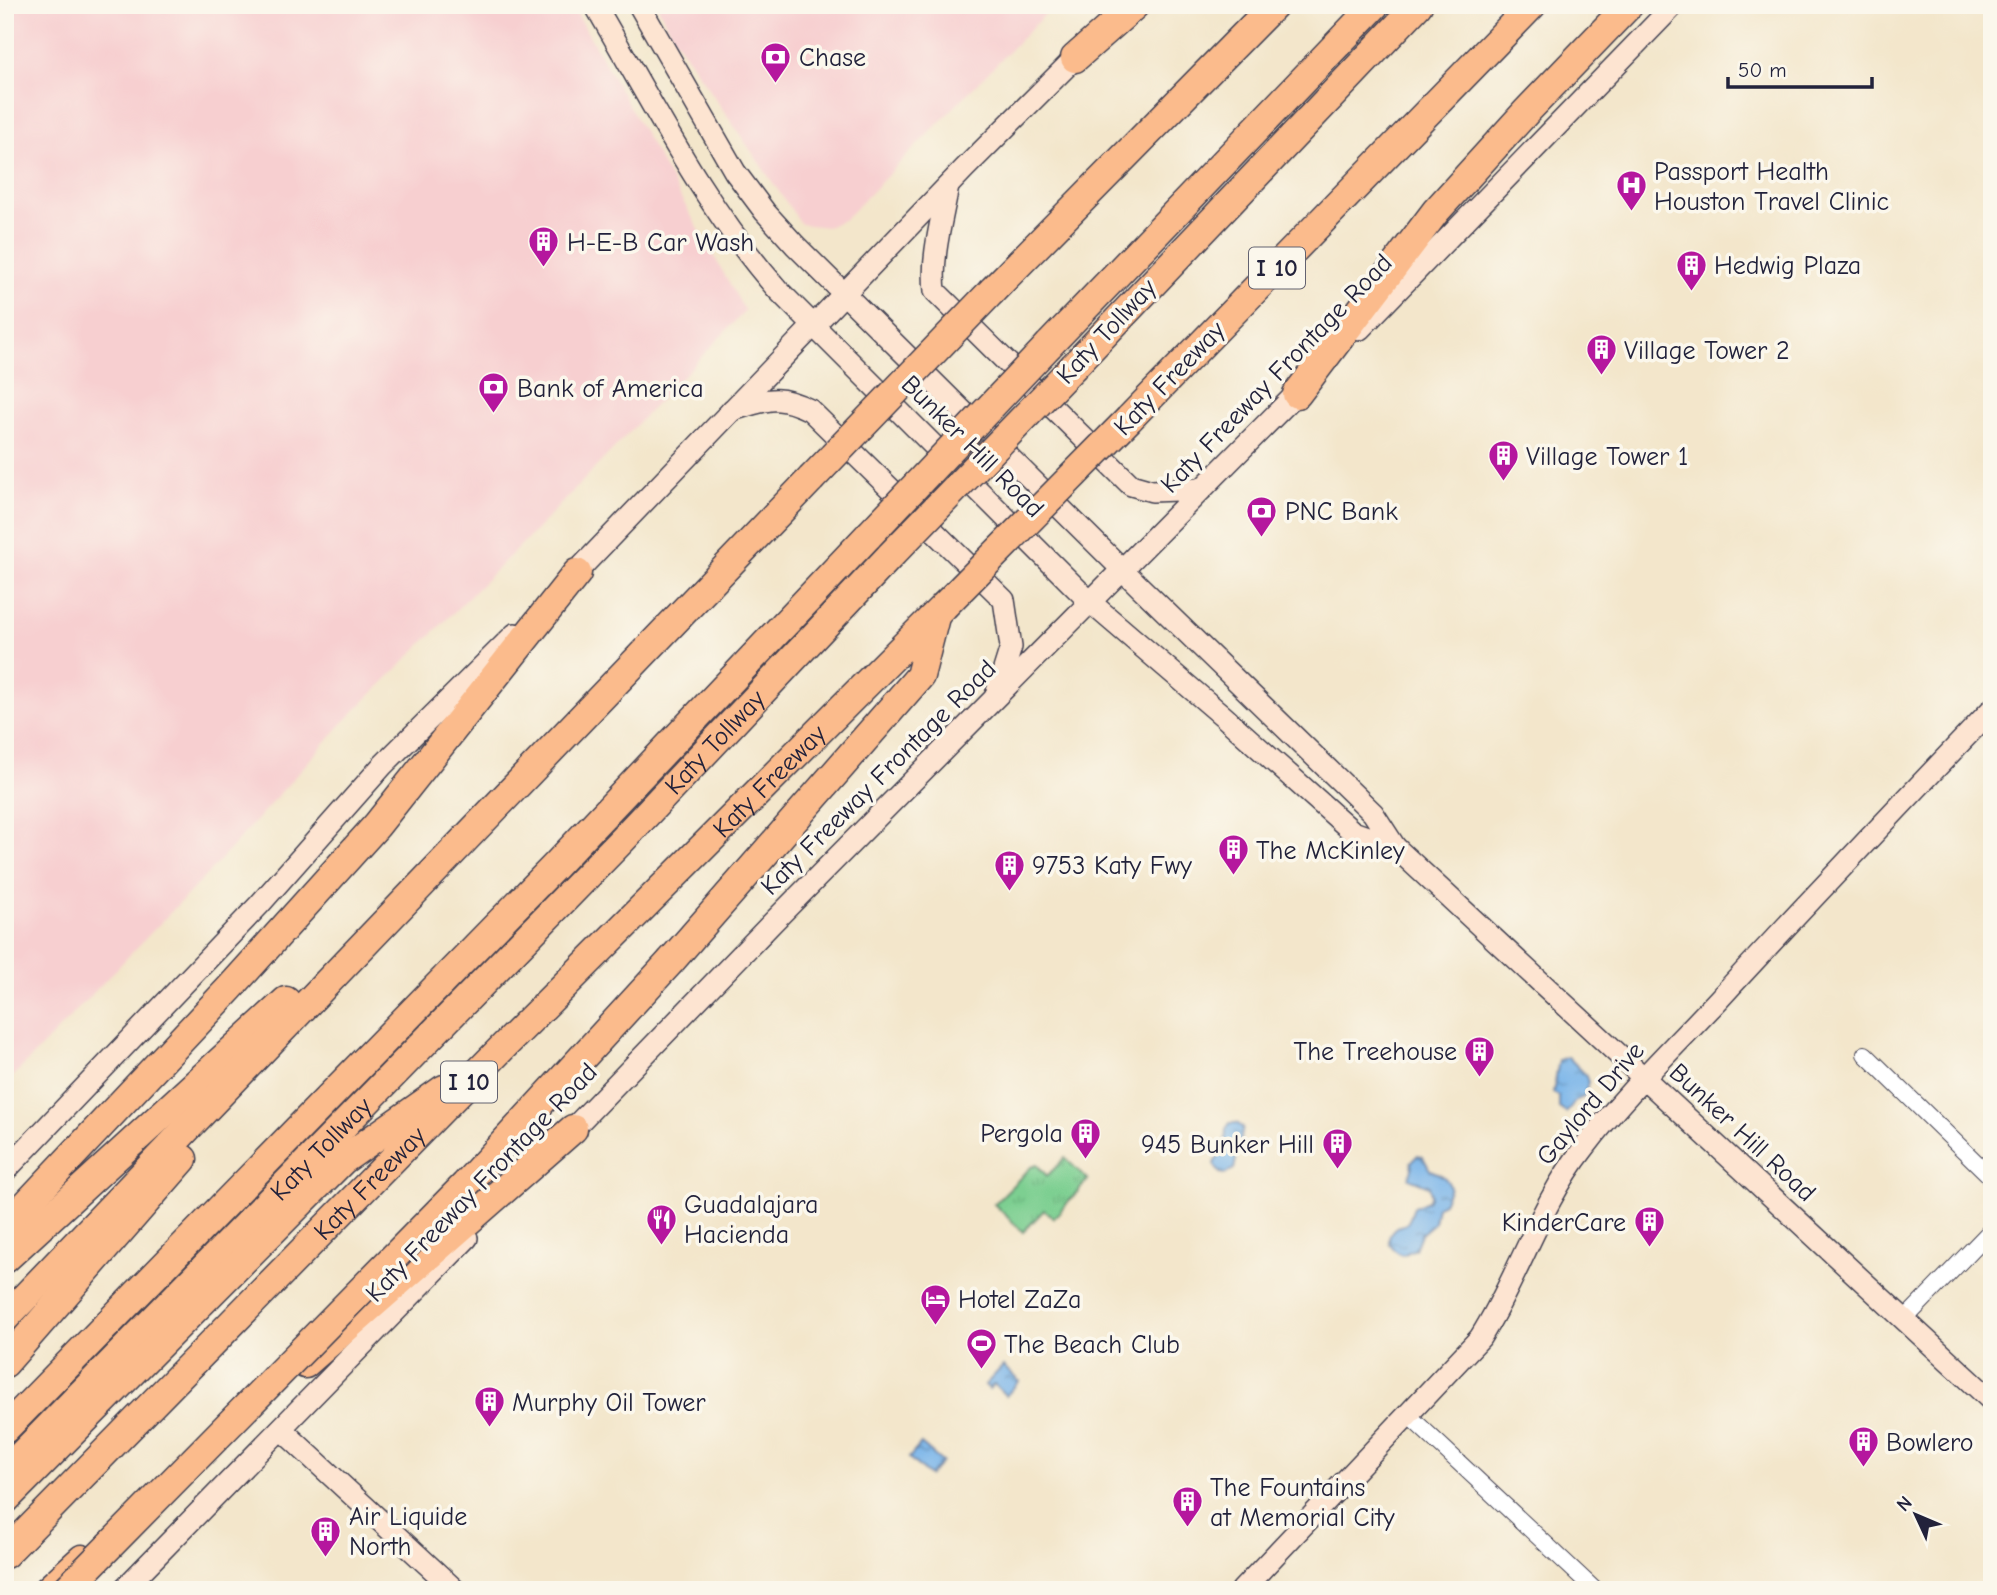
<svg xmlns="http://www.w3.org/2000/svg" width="1997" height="1595" font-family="'Comic Neue',sans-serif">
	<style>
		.built { fill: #f7cfd0 }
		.grass { fill: url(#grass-tufts); stroke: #507866; stroke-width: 2 }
		.water { fill: url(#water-ripples); stroke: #4c6a92; stroke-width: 2 }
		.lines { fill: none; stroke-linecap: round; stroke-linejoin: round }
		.street-casing { stroke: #413f51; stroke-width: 18 }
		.secondary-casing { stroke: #413f51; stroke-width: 24 }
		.highway-casing { stroke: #413f51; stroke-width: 31 }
		.street { stroke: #fff; stroke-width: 16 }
		.secondary { stroke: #fde4d1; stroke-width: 21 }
		.highway { stroke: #fbbb8c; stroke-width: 28 }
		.highway-bridge-casing { stroke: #413f51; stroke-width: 31; stroke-linecap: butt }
		.highway-bridge { stroke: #fbbb8c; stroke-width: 28 }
		.labels { text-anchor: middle; stroke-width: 7; stroke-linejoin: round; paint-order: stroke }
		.shield { fill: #fbf7ec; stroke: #636270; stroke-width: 2 }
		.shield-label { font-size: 24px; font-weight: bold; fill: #22223b }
		.poi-label { font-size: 26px; fill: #22223b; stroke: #fbf7ec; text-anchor: start }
		.street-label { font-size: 26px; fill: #22223b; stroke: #fbf7ec }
	</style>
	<defs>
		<pattern id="grass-tufts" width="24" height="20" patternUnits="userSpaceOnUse" patternTransform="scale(1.75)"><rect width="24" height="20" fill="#7dcf91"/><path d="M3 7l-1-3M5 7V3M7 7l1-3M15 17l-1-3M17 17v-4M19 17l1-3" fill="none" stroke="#6cb17e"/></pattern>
		<pattern id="water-ripples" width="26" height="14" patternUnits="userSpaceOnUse" patternTransform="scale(1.75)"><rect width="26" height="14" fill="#77b3e9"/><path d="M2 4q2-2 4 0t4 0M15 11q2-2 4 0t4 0" fill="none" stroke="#6191be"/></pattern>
	</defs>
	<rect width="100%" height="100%" fill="#fbf7ec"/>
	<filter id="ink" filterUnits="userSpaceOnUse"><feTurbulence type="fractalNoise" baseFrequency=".0143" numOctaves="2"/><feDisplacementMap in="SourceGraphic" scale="14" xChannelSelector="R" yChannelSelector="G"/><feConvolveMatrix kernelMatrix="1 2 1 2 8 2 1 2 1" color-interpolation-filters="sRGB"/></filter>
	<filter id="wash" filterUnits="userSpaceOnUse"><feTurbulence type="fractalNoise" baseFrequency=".00686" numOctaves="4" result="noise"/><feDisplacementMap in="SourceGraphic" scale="28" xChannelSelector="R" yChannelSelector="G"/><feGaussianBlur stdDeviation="1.57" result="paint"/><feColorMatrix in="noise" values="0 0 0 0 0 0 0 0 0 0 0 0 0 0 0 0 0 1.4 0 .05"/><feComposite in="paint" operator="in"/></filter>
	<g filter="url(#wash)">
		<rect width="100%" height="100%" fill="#f3e6cb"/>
		<g class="built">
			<polygon points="5,5 572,5 745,311 535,531 340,726 216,865 5,1085"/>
			<polygon points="657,5 1054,5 845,219 827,227 801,224 672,35"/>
		</g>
		<polygon class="grass" points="1065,1158 1088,1180 1054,1218 1044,1210 1023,1232 994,1204 1031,1167 1037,1165 1047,1176"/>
		<g class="water">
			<polygon points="1568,1057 1585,1074 1588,1082 1584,1097 1576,1100 1566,1113 1559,1108 1559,1096 1553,1093 1559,1060"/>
			<path d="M1230,1123H1237L1243,1128L1234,1169L1225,1174L1220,1173L1214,1165C1214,1161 1217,1159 1219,1156C1225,1148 1226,1137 1226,1129Z"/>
			<path d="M1418,1155L1423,1157L1430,1170C1440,1174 1448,1177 1450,1188L1443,1203L1437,1206L1434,1223L1421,1234L1415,1249L1403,1255C1391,1251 1383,1238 1395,1228C1398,1226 1403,1226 1406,1224C1410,1221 1412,1212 1414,1207L1428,1201L1431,1195L1429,1186L1409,1178L1412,1169L1411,1162Z"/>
			<polygon points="1003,1366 1019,1381 1006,1396 994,1384 989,1389 985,1385"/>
			<polygon points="921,1444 942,1462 929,1476 909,1458"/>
		</g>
	</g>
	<g filter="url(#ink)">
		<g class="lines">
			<defs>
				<g id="street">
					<polyline points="1865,1054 1992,1178"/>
					<polyline points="1904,1320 1992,1229"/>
					<polyline points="1407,1414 1595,1590"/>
				</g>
				<g id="secondary">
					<path d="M595,5C652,102 703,205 778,290L1090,602L1222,715L1353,832L1395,847"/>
					<polyline points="639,5 735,172 765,212 795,245 1140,587 1373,813 1395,847 1992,1401"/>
					<path d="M948,186C942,220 931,256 935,291L1131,485L1152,491L1202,489"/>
					<polyline points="1360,329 1674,5"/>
					<path d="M732,410C768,400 775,393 810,410L1004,600L1011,647L996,695"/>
					<polyline points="567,582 964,169 1086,47"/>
					<polyline points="562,1140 773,922 1306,384"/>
					<polyline points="5,1171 259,905 382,766 515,634"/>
					<polyline points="281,1429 455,1590"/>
					<polyline points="123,1590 467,1238"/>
					<path d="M1242,1590L1480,1338C1519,1277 1539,1205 1584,1148C1624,1095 1674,1047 1719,999C1809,901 1901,805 1992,709"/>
				</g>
				<g id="highway">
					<polyline points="1075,58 1135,5"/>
					<polyline points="992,291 1274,5"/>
					<polyline points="1049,345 1375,5"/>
					<polyline points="1074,366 1418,5"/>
					<polyline points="1297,394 1436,211 1527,111 1629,5"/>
					<polyline points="1129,419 1532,5"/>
					<polyline points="671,961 920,676 935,617"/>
					<polyline points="5,1227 230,988 377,825 577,573"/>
					<polyline points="5,1259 286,1001"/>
					<polyline points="5,1318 811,479"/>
					<polyline points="5,1363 183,1159"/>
					<polyline points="305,1364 573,1129"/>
					<polyline points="5,1429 555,866 869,535"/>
					<path id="s1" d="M5,1472L622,840L891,555"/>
					<polyline points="5,1500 343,1160 444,1089"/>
					<path id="s2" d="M5,1554L504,1046L944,606"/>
					<polyline points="48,1590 82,1559"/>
				</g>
			</defs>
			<use href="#street" class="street-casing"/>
			<use href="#secondary" class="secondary-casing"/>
			<use href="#highway" class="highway-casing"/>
			<use href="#street" class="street"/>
			<use href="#secondary" class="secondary"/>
			<use href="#highway" class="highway"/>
			<defs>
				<g id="highway-bridge">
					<polyline points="811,479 992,291"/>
					<polyline points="869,535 1049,345"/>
					<polyline points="891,555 1074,366"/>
					<polyline points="944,606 1129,419"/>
					<polyline points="66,1590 465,1185 671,961"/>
				</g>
			</defs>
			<use href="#highway-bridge" class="highway-bridge-casing"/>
			<use href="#highway-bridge" class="highway-bridge"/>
		</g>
	</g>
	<defs>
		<symbol id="bank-pin" viewBox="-11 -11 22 30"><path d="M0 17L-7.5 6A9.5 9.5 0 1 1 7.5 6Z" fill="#b5179e" stroke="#fbf7ec"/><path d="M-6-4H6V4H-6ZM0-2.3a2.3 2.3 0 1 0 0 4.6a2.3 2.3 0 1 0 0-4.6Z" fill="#fff"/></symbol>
		<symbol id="hospital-pin" viewBox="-11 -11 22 30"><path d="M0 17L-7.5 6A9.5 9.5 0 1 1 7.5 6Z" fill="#b5179e" stroke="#fbf7ec"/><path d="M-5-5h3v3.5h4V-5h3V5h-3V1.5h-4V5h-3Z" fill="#fff"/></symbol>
		<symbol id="building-pin" viewBox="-11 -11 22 30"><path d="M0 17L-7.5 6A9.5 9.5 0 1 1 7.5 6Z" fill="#b5179e" stroke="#fbf7ec"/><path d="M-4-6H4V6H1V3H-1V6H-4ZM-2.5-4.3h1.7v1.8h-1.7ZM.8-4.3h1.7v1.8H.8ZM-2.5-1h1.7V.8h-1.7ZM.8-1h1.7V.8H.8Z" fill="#fff"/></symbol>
		<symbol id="restaurant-pin" viewBox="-11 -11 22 30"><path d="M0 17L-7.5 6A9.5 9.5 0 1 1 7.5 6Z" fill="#b5179e" stroke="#fbf7ec"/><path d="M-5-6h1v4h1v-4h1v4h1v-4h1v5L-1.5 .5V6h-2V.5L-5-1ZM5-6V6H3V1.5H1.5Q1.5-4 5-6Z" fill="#fff"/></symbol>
		<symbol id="hotel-pin" viewBox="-11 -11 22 30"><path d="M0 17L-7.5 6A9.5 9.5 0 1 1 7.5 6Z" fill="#b5179e" stroke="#fbf7ec"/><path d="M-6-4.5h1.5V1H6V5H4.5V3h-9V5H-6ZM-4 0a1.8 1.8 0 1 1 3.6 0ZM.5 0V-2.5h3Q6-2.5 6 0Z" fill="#fff"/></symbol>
		<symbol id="stadium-pin" viewBox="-11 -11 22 30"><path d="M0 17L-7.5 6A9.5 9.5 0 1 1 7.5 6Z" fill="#b5179e" stroke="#fbf7ec"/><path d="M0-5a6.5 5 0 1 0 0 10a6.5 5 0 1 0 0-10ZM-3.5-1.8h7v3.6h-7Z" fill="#fff"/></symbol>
	</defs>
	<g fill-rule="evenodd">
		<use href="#bank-pin" x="758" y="40" width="35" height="47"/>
		<use href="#hospital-pin" x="1614" y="168" width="35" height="47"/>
		<use href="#building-pin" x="526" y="224" width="35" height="47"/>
		<use href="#building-pin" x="1674" y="248" width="35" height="47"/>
		<use href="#building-pin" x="1584" y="332" width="35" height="47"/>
		<use href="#bank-pin" x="476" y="370" width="35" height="47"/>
		<use href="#building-pin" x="1486" y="438" width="35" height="47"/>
		<use href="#bank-pin" x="1244" y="494" width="35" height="47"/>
		<use href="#building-pin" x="1216" y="832" width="35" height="47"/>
		<use href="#building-pin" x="992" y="848" width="35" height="47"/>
		<use href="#building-pin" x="1462" y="1034" width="35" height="47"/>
		<use href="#building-pin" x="1068" y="1116" width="35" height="47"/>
		<use href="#building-pin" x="1320" y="1126" width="35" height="47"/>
		<use href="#restaurant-pin" x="644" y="1202" width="35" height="47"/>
		<use href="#building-pin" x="1632" y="1204" width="35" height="47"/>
		<use href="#hotel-pin" x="918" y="1282" width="35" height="47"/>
		<use href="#stadium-pin" x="964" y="1326" width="35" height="47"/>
		<use href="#building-pin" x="472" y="1384" width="35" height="47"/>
		<use href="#building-pin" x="1846" y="1424" width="35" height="47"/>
		<use href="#building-pin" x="1170" y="1484" width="35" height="47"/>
		<use href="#building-pin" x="308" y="1514" width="35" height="47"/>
	</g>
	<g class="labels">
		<g class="shield">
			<rect x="1249" y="247.5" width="56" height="41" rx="5"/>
			<rect x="441" y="1061.5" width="56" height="41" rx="5"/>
		</g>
		<g class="shield-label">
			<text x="1277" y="276">I 10</text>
			<text x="469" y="1090">I 10</text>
		</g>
		<g class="poi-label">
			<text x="799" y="66">Chase</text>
			<text x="1654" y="180">Passport Health<tspan x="1654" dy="30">Houston Travel Clinic</tspan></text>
			<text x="567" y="251">H-E-B Car Wash</text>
			<text x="1714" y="274">Hedwig Plaza</text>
			<text x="1624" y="359">Village Tower 2</text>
			<text x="517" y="397">Bank of America</text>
			<text x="1526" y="465">Village Tower 1</text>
			<text x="1285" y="520">PNC Bank</text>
			<text x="1256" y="859">The McKinley</text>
			<text x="1032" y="874">9753 Katy Fwy</text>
			<text x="1457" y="1060" text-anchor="end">The Treehouse</text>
			<text x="1063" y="1142" text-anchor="end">Pergola</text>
			<text x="1314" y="1153" text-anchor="end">945 Bunker Hill</text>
			<text x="684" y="1213">Guadalajara<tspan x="684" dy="30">Hacienda</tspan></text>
			<text x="1626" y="1231" text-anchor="end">KinderCare</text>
			<text x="958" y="1308">Hotel ZaZa</text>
			<text x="1004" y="1353">The Beach Club</text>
			<text x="512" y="1411">Murphy Oil Tower</text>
			<text x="1886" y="1451">Bowlero</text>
			<text x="1210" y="1496">The Fountains<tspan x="1210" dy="30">at Memorial City</tspan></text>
			<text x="349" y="1525">Air Liquide<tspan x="349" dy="30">North</tspan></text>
		</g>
		<g class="street-label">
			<text transform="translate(1106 331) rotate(-47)" y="9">Katy Tollway</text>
			<text transform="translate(1276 373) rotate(-46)" y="9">Katy Freeway Frontage Road</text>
			<text transform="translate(1169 378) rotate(-46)" y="9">Katy Freeway</text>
			<text transform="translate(973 446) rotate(45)" y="9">Bunker Hill Road</text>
			<text dy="9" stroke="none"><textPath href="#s1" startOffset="1018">Katy Tollway</textPath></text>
			<text transform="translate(878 777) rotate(-45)" y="9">Katy Freeway Frontage Road</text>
			<text dy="9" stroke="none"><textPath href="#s2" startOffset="1087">Katy Freeway</textPath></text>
			<text transform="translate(1590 1103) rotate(-50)" y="9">Gaylord Drive</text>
			<text transform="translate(1743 1132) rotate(43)" y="9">Bunker Hill Road</text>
			<text dy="9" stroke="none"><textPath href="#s1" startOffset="452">Katy Tollway</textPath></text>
			<text transform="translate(481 1182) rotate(-46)" y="9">Katy Freeway Frontage Road</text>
			<text dy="9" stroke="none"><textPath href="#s2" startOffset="520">Katy Freeway</textPath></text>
		</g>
	</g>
	<rect width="1997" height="1595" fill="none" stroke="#fbf7ec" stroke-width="28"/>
	<g transform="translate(1916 1515) rotate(314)" stroke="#fbf7ec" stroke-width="5" paint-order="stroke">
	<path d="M0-5L12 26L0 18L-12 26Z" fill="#22223b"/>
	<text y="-10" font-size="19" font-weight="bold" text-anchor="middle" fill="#22223b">N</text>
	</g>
	<path d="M1728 77v10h144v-10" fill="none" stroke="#22223b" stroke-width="3.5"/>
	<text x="1738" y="77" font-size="21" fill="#22223b" stroke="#fbf7ec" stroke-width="5" paint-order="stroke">50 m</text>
</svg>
